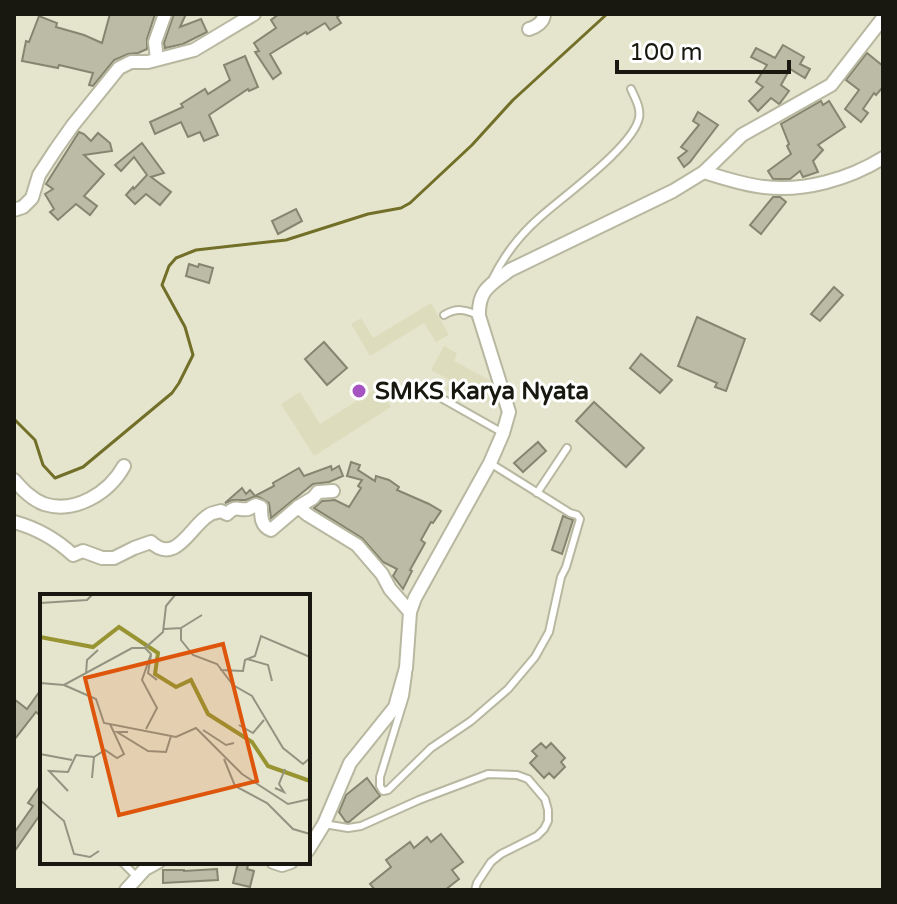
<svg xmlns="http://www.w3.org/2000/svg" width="897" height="904" font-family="'Varela Round',sans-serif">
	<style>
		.built { fill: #ddddbe }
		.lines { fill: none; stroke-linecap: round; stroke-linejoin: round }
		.stream { stroke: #726f28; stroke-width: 3 }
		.building { fill: #bcbba5; stroke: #868670; stroke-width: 2 }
		.service-casing { stroke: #b8b8a1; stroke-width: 10 }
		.minor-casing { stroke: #b8b8a1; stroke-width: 16 }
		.service { stroke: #fff; stroke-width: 6 }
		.minor { stroke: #fff; stroke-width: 12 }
		.poi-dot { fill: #a653c2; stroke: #fff; stroke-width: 3 }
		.labels { text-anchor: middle; stroke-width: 6; stroke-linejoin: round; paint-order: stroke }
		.poi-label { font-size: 24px; font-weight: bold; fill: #181810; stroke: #fff; text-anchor: start }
		.inset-river { fill: none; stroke: #989432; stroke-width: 4 }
		.inset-road { fill: none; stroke: #939382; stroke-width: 2 }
		.view { fill: #de560c; fill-opacity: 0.15; stroke: #de560c; stroke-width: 4 }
		.inset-edge { fill: none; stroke: #181810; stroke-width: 4 }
	</style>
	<rect width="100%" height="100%" fill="#e5e5ce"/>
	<g class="built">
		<polygon points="431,303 449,335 436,342 424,323 370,356 351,324 361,318 373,338"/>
		<polygon points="444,346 457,353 454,361 497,384 488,403 466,391 462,398 446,390 450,380 431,370"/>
		<polygon points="379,387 391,407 314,456 281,404 300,392 320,424"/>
	</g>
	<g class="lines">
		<polyline class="stream" points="14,419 35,440 43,465 55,478 83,467 172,393 179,383 193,355 185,327 162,285 169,266 176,258 196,250 286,240 368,214 401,208 410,203 472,145 513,100 607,14"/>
	</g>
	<g class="building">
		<polygon points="110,14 155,14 147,39 147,49 138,53 128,54 114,60 93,86 89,85 93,73 59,65 58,68 22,61 26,41 29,42 39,16 57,23 56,27 84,35 102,43"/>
		<polygon points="174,14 186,14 180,27 201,19 207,32 183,44 165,48 164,43"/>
		<polygon points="279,14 342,14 337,17 341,23 330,30 325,23 307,34 306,32 270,54 281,73 273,79 255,52 259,51 254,43 276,28 271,20"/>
		<polygon points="783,45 804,57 800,64 810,69 805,78 790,69 781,85 789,91 780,103 779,104 771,98 758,111 749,101 763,87 756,82 767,65 751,57 756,48 775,58"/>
		<polygon points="867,53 883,66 883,87 876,95 874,93 863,109 868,113 861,122 845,109 859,90 846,80"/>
		<polygon points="245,56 258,87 249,91 248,89 209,115 218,135 204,141 200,132 188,137 181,122 155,134 150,122 183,107 181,104 205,89 208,94 230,80 224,65"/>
		<polygon points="821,101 823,105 829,101 845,127 818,145 823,150 813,161 818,172 803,177 800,171 790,179 773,179 768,171 791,154 787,146 789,144 781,124"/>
		<polygon points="698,112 718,125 690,162 684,167 678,158 687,151 681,147 699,125 693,121"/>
		<polygon points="79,132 84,134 91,141 98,133 110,143 112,151 84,155 104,174 84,196 97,206 90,215 76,204 58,220 50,212 54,209 45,194 53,189 46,184"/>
		<polygon points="142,143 164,173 151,177 171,192 160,205 146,194 135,204 126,195 133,187 134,189 147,175 134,157 121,171 115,165"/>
		<polygon points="773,197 780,197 786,202 761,234 750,225"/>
		<polygon points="296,209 302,221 278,234 272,221"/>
		<polygon points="189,264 198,267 199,264 213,268 209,283 186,276"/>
		<polygon points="834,287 843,295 820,321 811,314"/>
		<polygon points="697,317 745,339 726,391 715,387 717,383 678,366"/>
		<polygon points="324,342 347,368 327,385 305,359"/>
		<polygon points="641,354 672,380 660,393 630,368"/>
		<polygon points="594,402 644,448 626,467 576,421"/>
		<polygon points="538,442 546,451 523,472 514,463"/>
		<polygon points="351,462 360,465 358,470 375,481 376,476 389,480 399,487 397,490 429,504 441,511 433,523 431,522 421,540 425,543 410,570 412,571 403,589 393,576 397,569 383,562 362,538 314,508 322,501 335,500 349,507 361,488 358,486 362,480 347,476"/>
		<polygon points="331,466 332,470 339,466 343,476 329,482 313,484 271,518 269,503 259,497 253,497 246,500 233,500 225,503 242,488 246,494 250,490 255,496 274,486 273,483 299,468 304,476"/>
		<polygon points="563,516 573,520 562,554 552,550"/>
		<polygon points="42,688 42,717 36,712 14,740 14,699 27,709"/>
		<polygon points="541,743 546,748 551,743 565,758 561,762 565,767 554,778 549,773 544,778 530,763 537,756 532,751"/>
		<polygon points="367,778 380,796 349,822 346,822 339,812 346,795"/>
		<polygon points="42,783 42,812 14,852 14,833 33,806 28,803"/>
		<polygon points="441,834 463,862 452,870 459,879 445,890 375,890 370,884 391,867 386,860 410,842 414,848 427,837 431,842"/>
		<polygon points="238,862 249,862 247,869 254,871 250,887 233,883"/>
		<polygon points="217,869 218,880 163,883 163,870 184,870 184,871"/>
	</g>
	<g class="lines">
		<defs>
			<g id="service">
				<path d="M493,278C504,256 520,235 538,219C562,197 633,147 639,118C641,108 635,98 631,89"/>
				<path d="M444,315C456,308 465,309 477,315"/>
				<polyline points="427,390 503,433"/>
				<polyline points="537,493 567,448"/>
				<polyline points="408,674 405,696 380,777 380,786 383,791 388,790 431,748 471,721 508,689 535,657 549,632 561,577 566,567 580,519 577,515 570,513 490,463"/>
				<polyline points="324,824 348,828 361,826 419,800 488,774 517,775 528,779 545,799 548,810 548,821 544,829 537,836 501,854 491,862 477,883 475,890"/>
				<polyline points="122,862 138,878"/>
			</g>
			<g id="minor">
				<path d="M529,29C536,27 544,22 544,14"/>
				<polyline points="157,59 155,42 165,14"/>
				<path d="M704,172C723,178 744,185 764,187C804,192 849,179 883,158"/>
				<polyline points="14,210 23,207 32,198 39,175 56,149 73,125 119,68 131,62 148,62 194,50 254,14"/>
				<path d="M14,480C22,489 31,499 44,504C75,514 109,493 124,466"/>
				<polyline points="298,507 313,498 318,492 333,491"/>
				<path d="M14,522C36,528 56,539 73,555L83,551L102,558H114L134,548L151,542C176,566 191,525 209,515C211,513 218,512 221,511L227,514C237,504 238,511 248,509C251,508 253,506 256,505L261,507C261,517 261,526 271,530L298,507L308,515L357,545L382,574L390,589L410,612"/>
				<path d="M308,850L324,824L350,763L395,707L406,668L410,612L415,598L490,463L503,433L509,412L479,316C478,290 490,285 510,270L673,191L704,172L742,135L831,85L883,18"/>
				<polyline points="273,862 282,865 291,862"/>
				<polyline points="126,890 145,869 158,862"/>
			</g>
		</defs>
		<use href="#service" class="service-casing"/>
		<use href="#minor" class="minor-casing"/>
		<use href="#service" class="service"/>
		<use href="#minor" class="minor"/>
	</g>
	<circle class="poi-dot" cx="359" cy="391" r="8"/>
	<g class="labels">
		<g class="poi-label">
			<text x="375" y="399">SMKS Karya Nyata</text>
		</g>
	</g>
	<g transform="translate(40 594)">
		<rect width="270" height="270" fill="#e5e5ce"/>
		<path class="inset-river" d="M0,43L53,53L79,33L118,59L115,80L136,93L151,86L168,120L212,148L228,172L270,187"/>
		<path class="inset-road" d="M0,9L47,6L52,1M141,34L162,21M124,35L141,34V46L153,61L177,70L193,91L212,102L243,154L263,170L270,164M105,54L111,60L102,86L117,114L106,135M111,61L108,79L117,86M207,65L228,71L232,87M180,76L203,77L205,66L215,62L221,42L270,63M46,80L47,66L58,56M0,89L24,91L92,54H105L123,38L126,12L135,1M24,91L56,105L64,129L136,143L156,134L202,180L248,210L270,205M199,131L213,139L224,126M163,136L186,151L194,149M88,138H77L108,157L126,158L131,142M0,160L32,166M184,165L195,192L227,209L253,235L270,240M52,184L54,163L65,156L77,164L84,160L70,130M235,194L244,198L239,190L245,175M28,197L9,177L28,178L36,161L54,163M0,206L24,227L34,260L50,263L59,257"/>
		<path class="view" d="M183,50L217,187L79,221L45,84Z"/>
		<rect width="270" height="270" class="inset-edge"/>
	</g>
	<rect width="897" height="904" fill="none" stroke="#181810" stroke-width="32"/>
	<path d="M617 60v12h172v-12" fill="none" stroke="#181810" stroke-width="4"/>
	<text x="629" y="60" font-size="24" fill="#181810" stroke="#ffffff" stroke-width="6" paint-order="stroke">100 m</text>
</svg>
